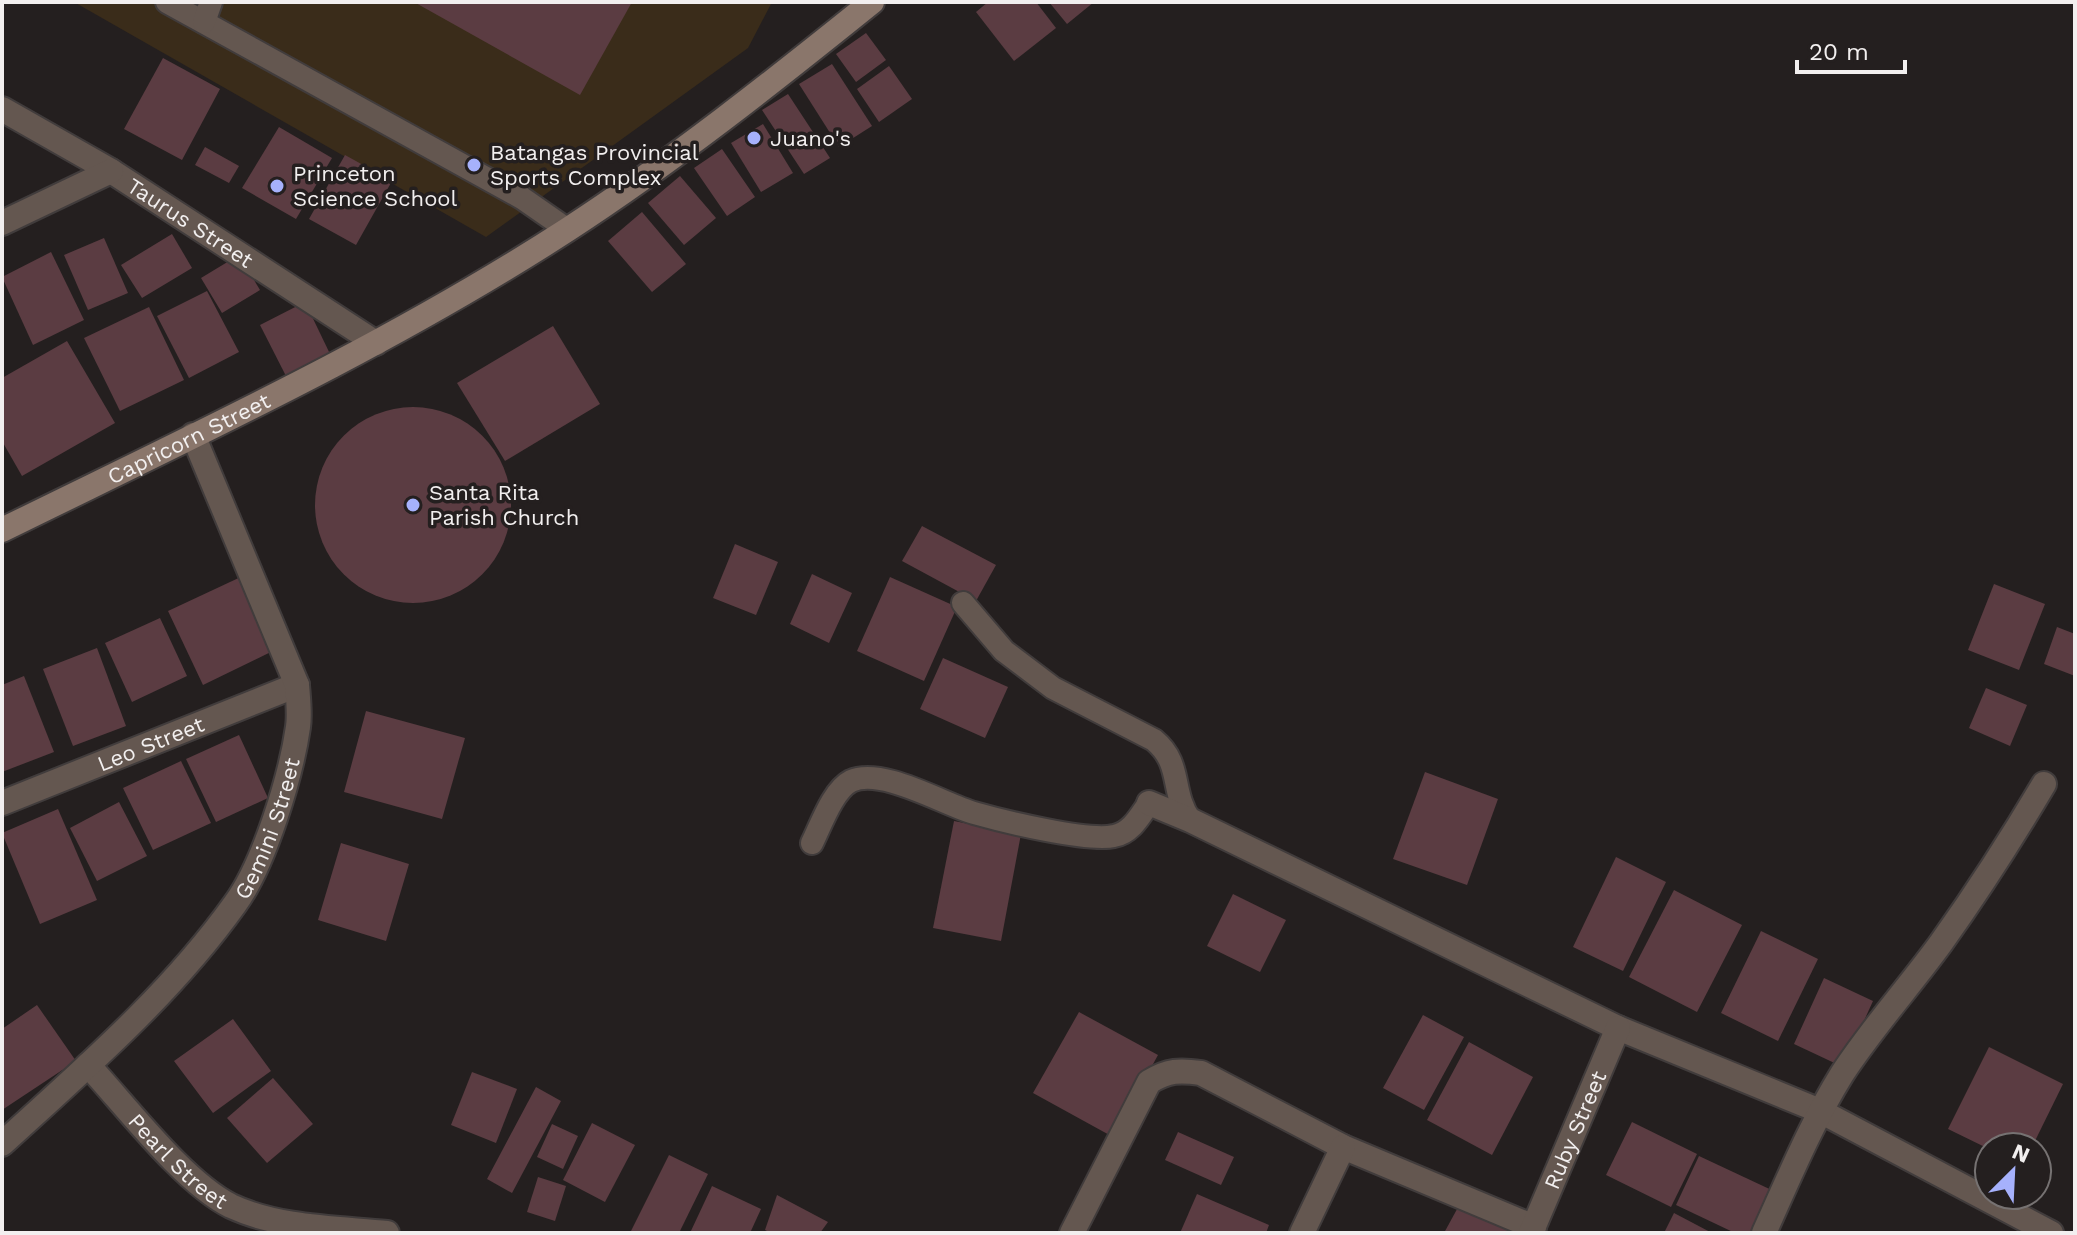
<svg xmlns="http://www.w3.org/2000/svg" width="2077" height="1235" font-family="'Work Sans',sans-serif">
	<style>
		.green { fill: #3a2c1a }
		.building { fill: #5b3c42 }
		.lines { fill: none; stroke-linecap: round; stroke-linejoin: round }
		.lane-casing { stroke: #413c3c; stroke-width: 26 }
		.street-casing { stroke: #413c3c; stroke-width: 28 }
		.secondary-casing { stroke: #413c3c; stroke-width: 28 }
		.lane { stroke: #645750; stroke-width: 22 }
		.street { stroke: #645750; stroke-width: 24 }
		.secondary { stroke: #8a766b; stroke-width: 24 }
		.poi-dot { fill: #a6b1fc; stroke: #241f1f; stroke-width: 3 }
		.labels { text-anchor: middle; stroke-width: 7; stroke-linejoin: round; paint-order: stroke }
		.poi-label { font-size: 22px; fill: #f2efef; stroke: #241f1f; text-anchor: start }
		.street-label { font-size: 22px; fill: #f2efef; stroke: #241f1f }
	</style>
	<rect width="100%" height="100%" fill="#241f1f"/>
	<polygon class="green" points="74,2 772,2 748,48 486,237"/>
	<g class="building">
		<polygon points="414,2 632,2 580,95"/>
		<polygon points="988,2 1036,2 1056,28 1014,61 976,12"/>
		<polygon points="1049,2 1094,2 1067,24"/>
		<polygon points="866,33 886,60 856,82 836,54"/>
		<polygon points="163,58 220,89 182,160 124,129"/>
		<polygon points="832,64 872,126 839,147 799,84"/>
		<polygon points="889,66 912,99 879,122 857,89"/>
		<polygon points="788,94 830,158 804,174 762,110"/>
		<polygon points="763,124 793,173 761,192 731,143"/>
		<polygon points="279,127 332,158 296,219 242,188"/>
		<polygon points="205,147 239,166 229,183 195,165"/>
		<polygon points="722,149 755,197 727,216 694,168"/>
		<polygon points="345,155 392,181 356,245 309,219"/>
		<polygon points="680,176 716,218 684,245 648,203"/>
		<polygon points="642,212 686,264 652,292 608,241"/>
		<polygon points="172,234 192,268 142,298 121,265"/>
		<polygon points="104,238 128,293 88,310 64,255"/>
		<polygon points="51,252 84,320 33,345 2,277"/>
		<polygon points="239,255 260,290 222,313 201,278"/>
		<polygon points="207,291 239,352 189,378 157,316"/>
		<polygon points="305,302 331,356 287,378 260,325"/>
		<polygon points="149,307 184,380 120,411 84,338"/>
		<polygon points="553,326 600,404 505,461 457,383"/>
		<polygon points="67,341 115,423 22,476 2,441 2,378"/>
		<circle cx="413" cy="505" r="98"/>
		<polygon points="922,526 996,565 976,601 902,561"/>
		<polygon points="735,544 778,562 756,615 713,598"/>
		<polygon points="812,574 852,593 829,643 790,624"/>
		<polygon points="245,575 279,648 203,685 168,611"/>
		<polygon points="890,577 957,607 924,681 857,651"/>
		<polygon points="1994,584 2045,604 2019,670 1968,650"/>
		<polygon points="160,618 187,676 132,702 105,643"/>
		<polygon points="2057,627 2075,634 2075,676 2044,664"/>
		<polygon points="97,648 126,726 73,746 43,669"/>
		<polygon points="943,658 1008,687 985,738 920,709"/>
		<polygon points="24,676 54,752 2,772 2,685"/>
		<polygon points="1986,688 2027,705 2010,746 1969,728"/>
		<polygon points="366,711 465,738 442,819 344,792"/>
		<polygon points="239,735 268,798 216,822 186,759"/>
		<polygon points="181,761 211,823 153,850 123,788"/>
		<polygon points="1425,772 1498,799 1467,885 1393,859"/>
		<polygon points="119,802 147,856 97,881 70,828"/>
		<polygon points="58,809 97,900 40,924 2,833"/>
		<polygon points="954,821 1021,834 1001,941 933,928"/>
		<polygon points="341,843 409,864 386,941 318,920"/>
		<polygon points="1616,857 1666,882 1623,971 1573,947"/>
		<polygon points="1674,890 1742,925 1697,1012 1629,977"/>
		<polygon points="1233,894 1286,920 1260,972 1207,946"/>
		<polygon points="1761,931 1818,959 1778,1041 1721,1013"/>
		<polygon points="1824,978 1873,1001 1843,1067 1794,1044"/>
		<polygon points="37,1005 76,1061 2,1110 2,1029"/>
		<polygon points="1079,1012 1158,1055 1113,1137 1033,1093"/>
		<polygon points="1423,1015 1464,1037 1424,1110 1383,1088"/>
		<polygon points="233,1019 271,1071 213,1113 174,1061"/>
		<polygon points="1469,1042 1533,1077 1492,1155 1427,1120"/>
		<polygon points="1989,1047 2063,1084 2032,1147 1989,1149 1948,1129"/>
		<polygon points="472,1072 517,1089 496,1143 451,1125"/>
		<polygon points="273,1078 313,1124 267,1163 227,1118"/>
		<polygon points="536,1087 561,1101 512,1193 487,1179"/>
		<polygon points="1632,1122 1697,1154 1671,1207 1606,1175"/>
		<polygon points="592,1123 635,1145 605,1202 563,1180"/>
		<polygon points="552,1124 578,1136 563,1169 537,1157"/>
		<polygon points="1178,1132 1234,1157 1221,1185 1165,1160"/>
		<polygon points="669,1155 708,1174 679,1233 630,1233"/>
		<polygon points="1699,1156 1778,1193 1759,1233 1735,1233 1676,1205"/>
		<polygon points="538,1177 566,1186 555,1221 527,1212"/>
		<polygon points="712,1186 761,1209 750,1233 690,1233"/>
		<polygon points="1197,1194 1269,1225 1266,1233 1180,1233"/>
		<polygon points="777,1195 828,1222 820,1233 771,1233 765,1230"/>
		<polygon points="1462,1200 1524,1233 1444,1233"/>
		<polygon points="1674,1213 1712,1233 1664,1233"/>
	</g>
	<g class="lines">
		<defs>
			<g id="lane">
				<polyline points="167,2 522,198 568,230"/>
				<polyline points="204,22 211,2"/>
				<path d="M963,603L1004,651L1053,688L1154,740C1183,764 1170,791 1190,820"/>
				<path d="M812,843C821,825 833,790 851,781C882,767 943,804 974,813C1002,821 1088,842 1114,836C1131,833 1140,816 1149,803"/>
			</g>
			<g id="street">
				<path id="s1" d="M2,109L111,171L376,343"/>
				<polyline points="2,223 111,171"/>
				<path id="s2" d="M2,803L297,685"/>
				<polyline points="1149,803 1190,820 1618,1028 1820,1111 2051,1233"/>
				<path id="s3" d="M88,1065C126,1106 183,1182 231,1206C278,1228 336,1228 387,1233"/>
				<path id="s4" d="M2,1144C84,1069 170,995 235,904C264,865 291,776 298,727C300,714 298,698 297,685L193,435"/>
				<path d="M1072,1233L1149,1082C1168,1070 1180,1070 1201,1073L1343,1147L1534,1227"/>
				<polyline points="1302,1233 1343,1147"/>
				<path id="s5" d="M1531,1233L1618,1028"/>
				<path d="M1764,1233C1788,1180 1811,1124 1842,1074C1872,1028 1909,987 1941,943C1978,891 2012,838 2044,784"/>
			</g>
			<g id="secondary">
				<path id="s6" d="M2,530C193,436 388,346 567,230C673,161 774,81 872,2"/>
			</g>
		</defs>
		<use href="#lane" class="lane-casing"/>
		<use href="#street" class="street-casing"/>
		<use href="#secondary" class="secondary-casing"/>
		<use href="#lane" class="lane"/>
		<use href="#street" class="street"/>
		<use href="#secondary" class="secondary"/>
	</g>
	<g class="poi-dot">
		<circle cx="754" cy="138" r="8"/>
		<circle cx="474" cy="165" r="8"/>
		<circle cx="277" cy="186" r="8"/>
		<circle cx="413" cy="505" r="8"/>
	</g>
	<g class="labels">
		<g class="poi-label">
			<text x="770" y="146">Juano's</text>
			<text x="490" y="160">Batangas Provincial<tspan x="490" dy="25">Sports Complex</tspan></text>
			<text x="293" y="181">Princeton<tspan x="293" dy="25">Science School</tspan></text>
			<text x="429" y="500">Santa Rita<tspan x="429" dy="25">Parish Church</tspan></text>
		</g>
		<g class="street-label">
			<text dy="8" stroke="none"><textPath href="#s1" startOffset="220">Taurus Street</textPath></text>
			<text dy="8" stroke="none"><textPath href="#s6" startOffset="208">Capricorn Street</textPath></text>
			<text dy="8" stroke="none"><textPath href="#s2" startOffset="160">Leo Street</textPath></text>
			<text dy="8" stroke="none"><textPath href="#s4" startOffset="418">Gemini Street</textPath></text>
			<text dy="8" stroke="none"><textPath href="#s5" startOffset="112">Ruby Street</textPath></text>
			<text dy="8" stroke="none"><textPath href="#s3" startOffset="132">Pearl Street</textPath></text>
		</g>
	</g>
	<rect width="2077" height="1235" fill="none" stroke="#f2efef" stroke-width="8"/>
	<g transform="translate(2013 1171) rotate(24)"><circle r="38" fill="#241f1f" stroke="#767272" stroke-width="2"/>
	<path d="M0-6L14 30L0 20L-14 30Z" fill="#a6b1fc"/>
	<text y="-12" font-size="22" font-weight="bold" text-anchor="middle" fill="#f2efef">N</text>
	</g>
	<path d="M1797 60v12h108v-12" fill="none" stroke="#f2efef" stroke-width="4"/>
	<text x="1809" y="60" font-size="24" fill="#f2efef" stroke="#241f1f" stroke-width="6" paint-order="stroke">20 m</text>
</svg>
